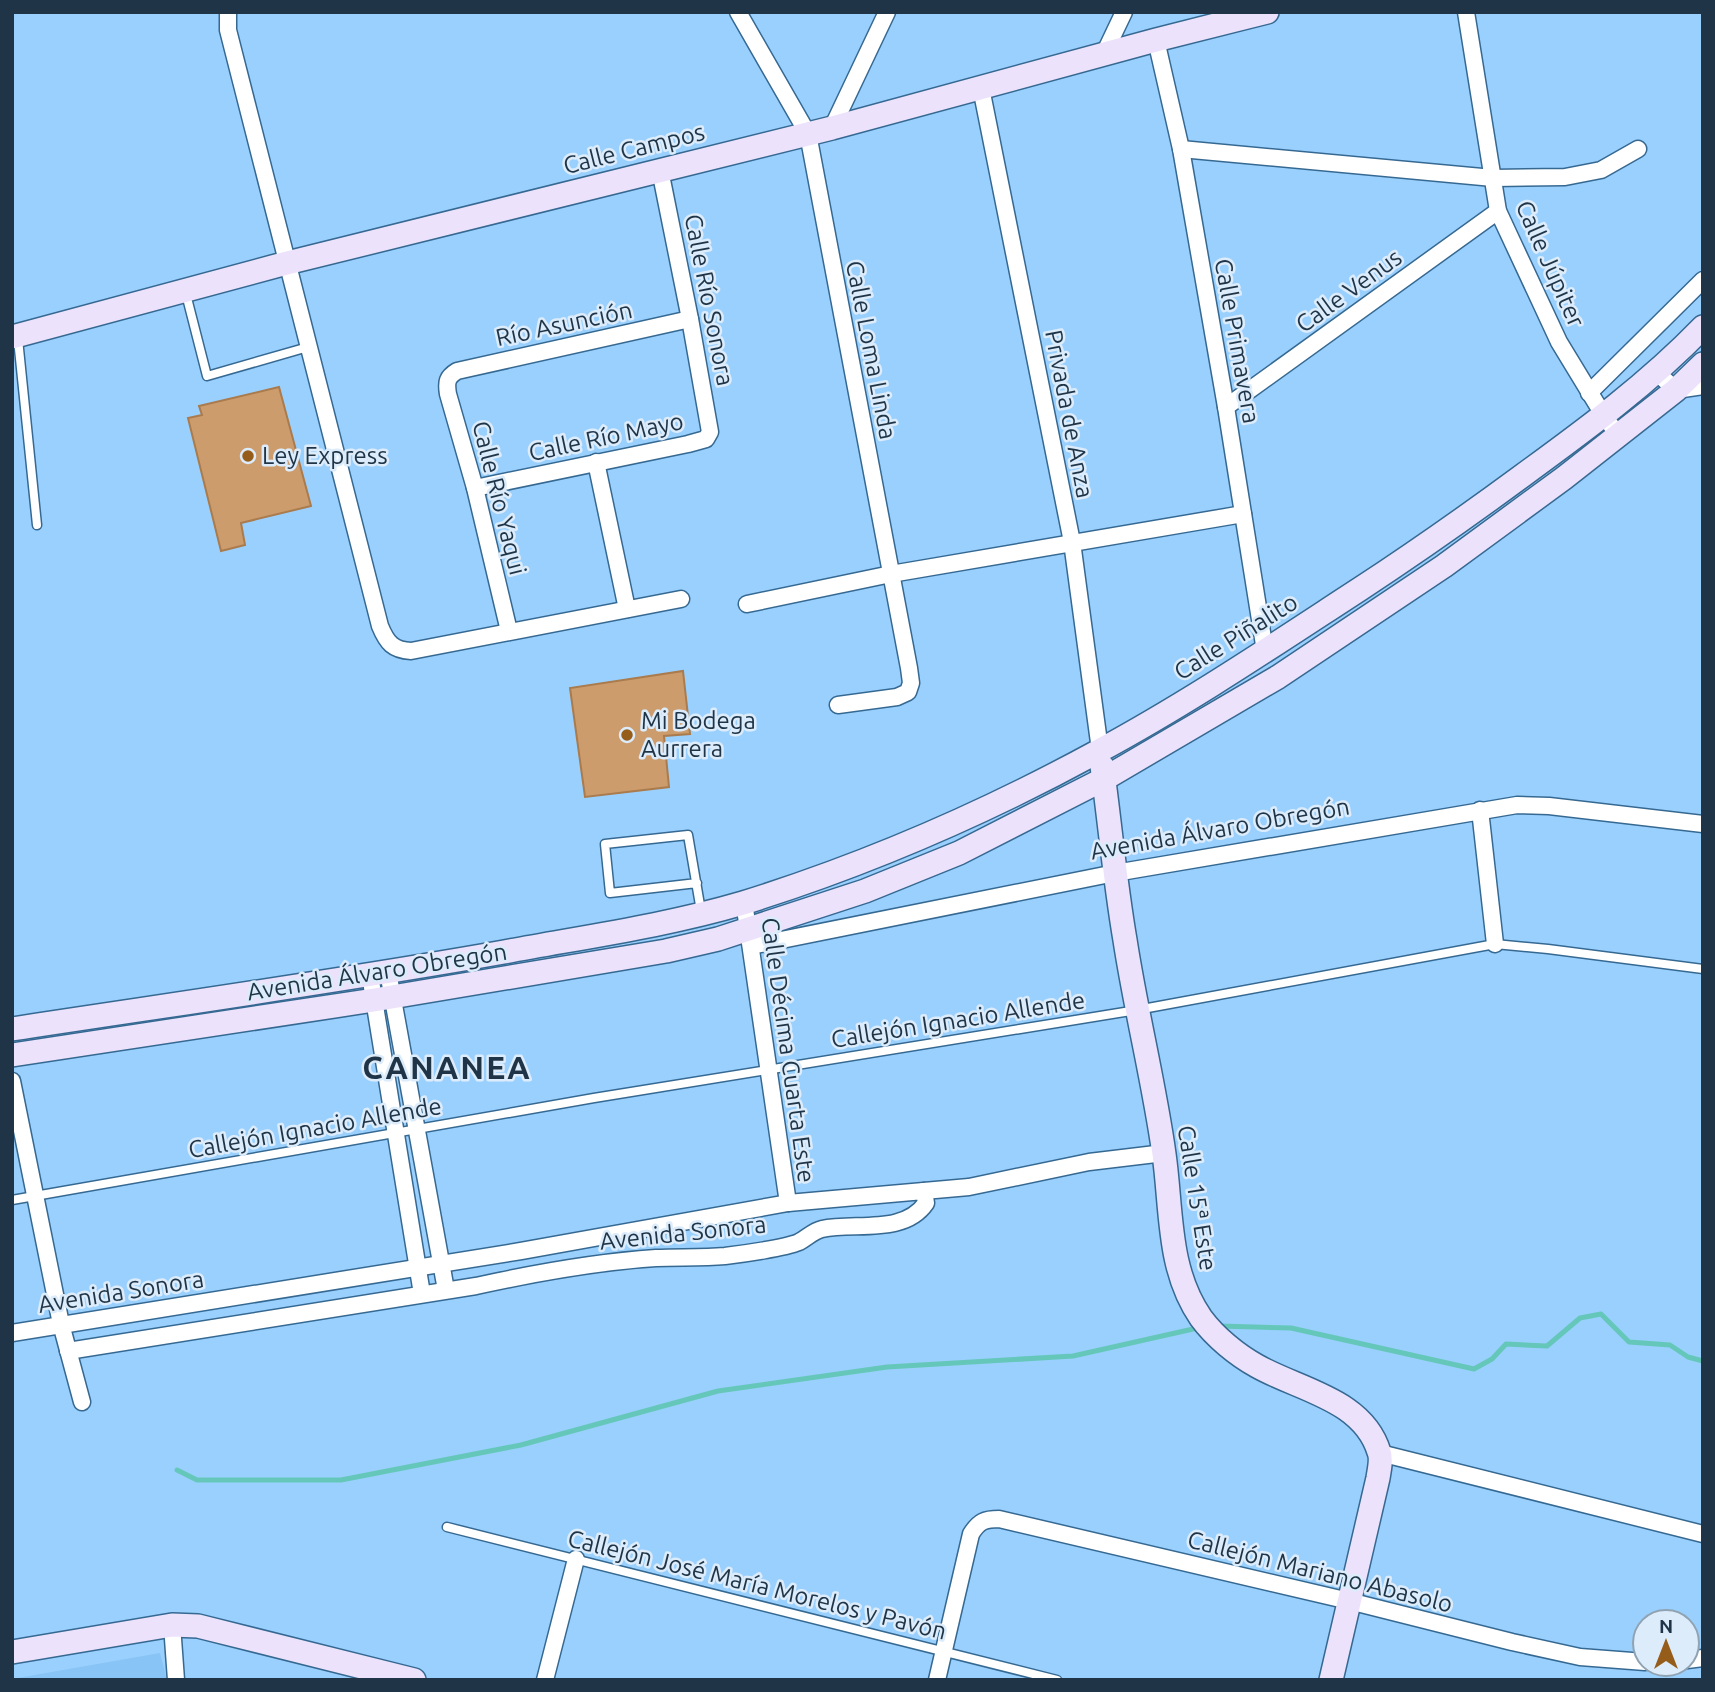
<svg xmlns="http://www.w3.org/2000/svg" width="1715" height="1692" font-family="Ubuntu,sans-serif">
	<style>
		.built { fill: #88c4f5 }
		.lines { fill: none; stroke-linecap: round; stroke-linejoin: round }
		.stream { stroke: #65c7ba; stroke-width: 5 }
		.building { fill: #cd9c6d; stroke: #aa7b4d; stroke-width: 2 }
		.lane-casing { stroke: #366992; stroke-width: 11 }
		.street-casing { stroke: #366992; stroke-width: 19 }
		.secondary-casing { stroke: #366992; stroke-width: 26 }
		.lane { stroke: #fff; stroke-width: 8 }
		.street { stroke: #fff; stroke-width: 16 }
		.secondary { stroke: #ede2fb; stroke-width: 23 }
		.poi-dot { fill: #965d1a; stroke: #dcecfb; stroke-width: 2.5 }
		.labels { text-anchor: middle; stroke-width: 5; stroke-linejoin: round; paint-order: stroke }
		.street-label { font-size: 24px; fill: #1f3547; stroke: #dcecfb }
		.poi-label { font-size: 24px; fill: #1f3547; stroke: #dcecfb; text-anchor: start }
		.district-label { font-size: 32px; font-weight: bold; letter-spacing: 2px; fill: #1f3547; stroke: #dcecfb }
	</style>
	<rect width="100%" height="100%" fill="#9ad0fe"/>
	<polygon class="built" points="160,1653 167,1680 12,1680 12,1679"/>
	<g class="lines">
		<g class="stream">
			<polyline points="1219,1326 1291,1328 1474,1369 1492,1359 1506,1344 1547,1346 1580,1318 1601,1314 1629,1342 1670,1345 1688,1357 1703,1361"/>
			<polyline points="177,1470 197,1480 341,1480 521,1445 718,1391 887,1367 1073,1356 1202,1327"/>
		</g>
	</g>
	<g class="building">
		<polygon points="279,387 311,506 241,523 245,545 221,551 188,418 202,415 199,406"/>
		<polygon points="683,671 690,734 664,736 669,787 585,797 570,688"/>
	</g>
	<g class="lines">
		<defs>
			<g id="lane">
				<polyline points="186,294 207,376 308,347"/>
				<polyline points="18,339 37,525"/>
				<polyline points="697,883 610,893 605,844 688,835 701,911"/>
				<polyline points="12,1200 594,1098 1137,1010 1495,944 1548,949 1703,969"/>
				<polyline points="447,1527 1057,1680"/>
			</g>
			<g id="street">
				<path d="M228,12V30L380,626C387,643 393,650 411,651L681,599"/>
				<polyline points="738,12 808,134 909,668 911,683 908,692 897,697 838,705"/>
				<polyline points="1466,12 1498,211 1559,342 1604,416 1619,436"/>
				<polyline points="1156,40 1181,149 1226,407 1265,651"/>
				<polyline points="1104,54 1124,12"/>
				<polyline points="981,88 1072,542 1100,750"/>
				<polyline points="832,128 887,12"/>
				<polyline points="1181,149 1493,178 1565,177 1601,170 1638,149"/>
				<polyline points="1656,372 1676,390 1703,386"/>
				<polyline points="1589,393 1703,280"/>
				<polyline points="1226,407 1498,211"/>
				<polyline points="596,462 627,609"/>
				<polyline points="475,488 688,444 706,439 710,432 690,319 660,170"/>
				<polyline points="747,604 891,574 1243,514"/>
				<path d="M509,631L475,488L448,394C446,382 447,377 457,371L690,319"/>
				<polyline points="1480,810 1495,944"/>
				<polyline points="744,902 788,1203"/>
				<polyline points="751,946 1115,873 1517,805 1549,806 1703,824"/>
				<polyline points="388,972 446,1290"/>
				<polyline points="370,975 422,1294"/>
				<polyline points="12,1081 61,1324 82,1402"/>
				<polyline points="12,1333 521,1251 788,1203 969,1187 1089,1162 1164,1153"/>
				<path d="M68,1351L476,1286C535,1273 595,1262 656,1258C679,1257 702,1258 725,1256C742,1254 785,1248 799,1242C807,1238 813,1231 822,1229C856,1222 904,1235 926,1203L924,1191"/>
				<polyline points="1380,1453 1703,1534"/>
				<polyline points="172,1625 176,1680"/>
				<polyline points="1687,1660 1703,1658"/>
				<polyline points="545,1680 576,1559"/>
				<path d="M937,1680L971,1534C979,1521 985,1519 999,1519L1349,1601L1512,1642L1580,1657L1645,1662"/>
			</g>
			<g id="secondary">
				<polyline points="12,337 287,263 832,128 1156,40 1267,12"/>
				<path d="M1102,766C1110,824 1115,882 1125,940C1136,1012 1154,1082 1164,1154C1172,1210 1167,1269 1201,1318C1215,1337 1237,1355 1257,1366C1299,1390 1363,1399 1379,1452C1382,1459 1379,1471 1378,1478L1331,1680"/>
				<path d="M12,1029C176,1004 341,981 504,952C584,937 665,926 743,903C865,865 985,813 1097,752C1188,703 1274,645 1360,589C1415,553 1469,515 1522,476C1585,430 1648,384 1703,327"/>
				<polyline points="12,1055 374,1000 666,951 718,939 865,891 959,853 1104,779 1278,677 1444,566 1564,478 1676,390 1703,364"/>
				<polyline points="12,1652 172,1625 198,1626 414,1680"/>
			</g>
		</defs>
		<use href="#lane" class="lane-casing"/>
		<use href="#street" class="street-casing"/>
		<use href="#secondary" class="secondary-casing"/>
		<use href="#lane" class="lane"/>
		<use href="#street" class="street"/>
		<use href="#secondary" class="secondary"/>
	</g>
	<g class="poi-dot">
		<circle cx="248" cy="456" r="7"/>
		<circle cx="627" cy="735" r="7"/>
	</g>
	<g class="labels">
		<g class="street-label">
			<text transform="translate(634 149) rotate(-14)" y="8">Calle Campos</text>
			<text transform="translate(1550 264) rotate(66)" y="8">Calle Júpiter</text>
			<text transform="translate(1349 291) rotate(-36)" y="8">Calle Venus</text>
			<text transform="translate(709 300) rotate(79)" y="8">Calle Río Sonora</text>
			<text transform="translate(564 324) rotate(-12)" y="8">Río Asunción</text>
			<text transform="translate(1237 341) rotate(80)" y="8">Calle Primavera</text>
			<text transform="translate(871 350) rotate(79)" y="8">Calle Loma Linda</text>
			<text transform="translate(1069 414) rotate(79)" y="8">Privada de Anza</text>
			<text transform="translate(606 437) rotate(-12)" y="8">Calle Río Mayo</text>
			<text transform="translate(499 498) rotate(76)" y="8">Calle Río Yaqui</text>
			<text transform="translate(1236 637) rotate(-32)" y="8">Calle Piñalito</text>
			<text transform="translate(1220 829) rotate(-10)" y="8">Avenida Álvaro Obregón</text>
			<text transform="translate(377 972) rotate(-9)" y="8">Avenida Álvaro Obregón</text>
			<text transform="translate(958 1020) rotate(-9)" y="8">Callejón Ignacio Allende</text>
			<text transform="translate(788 1050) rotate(82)" y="8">Calle Décima Cuarta Este</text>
			<text transform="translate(315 1128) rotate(-10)" y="8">Callejón Ignacio Allende</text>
			<text transform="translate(1197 1198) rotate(81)" y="8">Calle 15ª Este</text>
			<text transform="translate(683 1233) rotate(-6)" y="8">Avenida Sonora</text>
			<text transform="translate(121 1292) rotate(-9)" y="8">Avenida Sonora</text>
			<text transform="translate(1320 1572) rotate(14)" y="8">Callejón Mariano Abasolo</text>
			<text transform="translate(757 1585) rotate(14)" y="8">Callejón José María Morelos y Pavón</text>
		</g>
		<g class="poi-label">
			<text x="262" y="464">Ley Express</text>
			<text x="641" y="729">Mi Bodega<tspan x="641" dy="28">Aurrera</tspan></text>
		</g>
		<g class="district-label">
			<text x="447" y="1079">CANANEA</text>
		</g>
	</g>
	<rect width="1715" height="1692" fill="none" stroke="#1f3547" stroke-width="28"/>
	<g transform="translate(1666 1643)"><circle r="33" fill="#dcecfb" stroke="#90a3b3" stroke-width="2"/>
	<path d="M0-5L12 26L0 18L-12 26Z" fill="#965d1a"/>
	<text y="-10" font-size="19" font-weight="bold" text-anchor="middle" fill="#1f3547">N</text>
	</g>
</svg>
